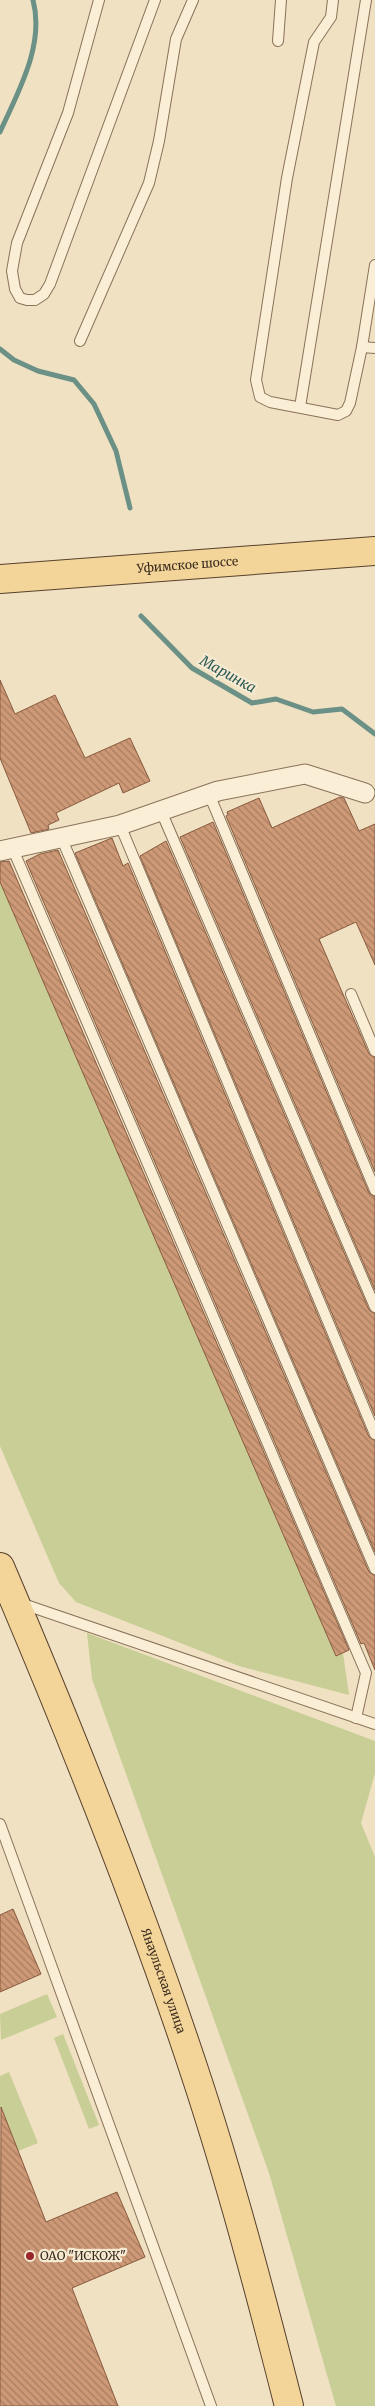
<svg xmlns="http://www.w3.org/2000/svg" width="375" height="2406" font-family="Merriweather,serif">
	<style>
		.grass { fill: #c8ce96 }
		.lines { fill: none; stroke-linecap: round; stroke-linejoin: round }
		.stream { stroke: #6b9086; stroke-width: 5 }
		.building { fill: url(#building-back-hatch); stroke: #895a3e }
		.service-casing { stroke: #8a7259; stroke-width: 12 }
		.minor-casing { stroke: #8a7259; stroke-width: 21 }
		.primary-casing { stroke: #57402d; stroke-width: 30 }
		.service { stroke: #faeed6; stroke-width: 10 }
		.minor { stroke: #faeed6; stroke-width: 19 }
		.primary { stroke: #f3d599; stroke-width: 28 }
		.poi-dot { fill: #9a272b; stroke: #f6ebd2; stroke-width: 2 }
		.labels { text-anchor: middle; stroke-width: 4.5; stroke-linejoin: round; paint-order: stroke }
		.street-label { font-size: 12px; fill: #392a1d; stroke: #f6ebd2 }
		.poi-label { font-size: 12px; fill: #392a1d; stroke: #f6ebd2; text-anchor: start }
		.water-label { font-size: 14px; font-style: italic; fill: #2c5955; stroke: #f6ebd2 }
	</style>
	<defs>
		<pattern id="building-back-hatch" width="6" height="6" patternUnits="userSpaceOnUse" patternTransform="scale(1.25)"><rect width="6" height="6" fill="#ce9977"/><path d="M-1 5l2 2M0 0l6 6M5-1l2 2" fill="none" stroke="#a87d61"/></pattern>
	</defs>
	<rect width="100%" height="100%" fill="#efe1c2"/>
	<g class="grass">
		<polygon points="0,882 336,1655 343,1653 349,1695 239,1666 76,1602 59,1583 0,1446"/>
		<polygon points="87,1633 375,1741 375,1773 361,1823 375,1857 375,2406 336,2406 269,2173 92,1679"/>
		<polygon points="47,1994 57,2017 1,2040 0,2014"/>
		<polygon points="63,2034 99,2125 89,2129 54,2038"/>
		<polygon points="9,2072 38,2143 18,2151 0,2108 0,2076"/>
	</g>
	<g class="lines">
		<g class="stream">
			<path d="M0,132C18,92 45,45 33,0"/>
			<polyline points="0,349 14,360 38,371 74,380 94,404 116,451 130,508"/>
			<polyline points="141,616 192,668 252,703 276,699 313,712 342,709 375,734"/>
		</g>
	</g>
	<g class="building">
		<polygon points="0,680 15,714 55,695 85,758 130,738 150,781 123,793 119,783 56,813 59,820 48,825 49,829 31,833 0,758"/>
		<polygon points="340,797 344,798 359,831 375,824 375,965 356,922 319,939 369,1054 375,1058 375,1172 226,816 228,815 227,812 259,798 272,828"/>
		<polygon points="213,822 369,1193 375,1197 375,1290 180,837"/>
		<polygon points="112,838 123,866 128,863 369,1437 375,1441 375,1552 75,853"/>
		<polygon points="166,841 369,1310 375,1314 375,1416 140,856"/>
		<polygon points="58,850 369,1572 375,1576 375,1670 364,1643 361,1644 26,861 40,854"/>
		<polygon points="9,861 349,1650 336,1656 0,882 0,862"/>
		<polygon points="13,1909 41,1974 0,1992 0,1915"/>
		<polygon points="1,2107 46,2222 117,2192 145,2257 72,2288 118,2406 0,2406"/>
	</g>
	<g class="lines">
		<defs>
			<g id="service">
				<polyline points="99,0 68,113 17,243 12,271 15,289 20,298 27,300 35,300 44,294 50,284 155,0"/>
				<polyline points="333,0 331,17 314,42 287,178 256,380 260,397 270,402 338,415 346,411 350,403 362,347 375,265"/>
				<polyline points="278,41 281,0"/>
				<polyline points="80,341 149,183 159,141 176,39 193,0"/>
				<polyline points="362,347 375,348"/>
				<polyline points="300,407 366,0"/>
				<polyline points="209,794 375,1190"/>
				<polyline points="161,811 375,1307"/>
				<polyline points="120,825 375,1434"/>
				<polyline points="61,837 375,1569"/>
				<polyline points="12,847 366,1673 356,1718"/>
				<polyline points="351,994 375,1051"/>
				<polyline points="20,1603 375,1724"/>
				<polyline points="0,1824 211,2406"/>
			</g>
			<polyline id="minor" points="0,851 120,825 218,791 305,774 365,793"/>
			<g id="primary">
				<path id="s1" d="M0,579L375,551"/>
				<path id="s2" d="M0,1567C70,1731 137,1898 193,2067C230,2178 260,2292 289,2406"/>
			</g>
		</defs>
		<use href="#service" class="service-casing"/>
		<use href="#minor" class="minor-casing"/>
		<use href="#primary" class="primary-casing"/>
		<use href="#service" class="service"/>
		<use href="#minor" class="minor"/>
		<use href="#primary" class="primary"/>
	</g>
	<circle class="poi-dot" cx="30" cy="2256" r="5"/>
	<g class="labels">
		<g class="street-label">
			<text dy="4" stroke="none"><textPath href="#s1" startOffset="188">Уфимское шоссе</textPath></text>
			<text dy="4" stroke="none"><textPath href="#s2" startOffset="445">Янаульская улица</textPath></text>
		</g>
		<g class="poi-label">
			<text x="40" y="2260">ОАО "ИСКОЖ"</text>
		</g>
		<g class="water-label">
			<text transform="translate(228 674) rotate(29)" y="5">Маринка</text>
		</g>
	</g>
</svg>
